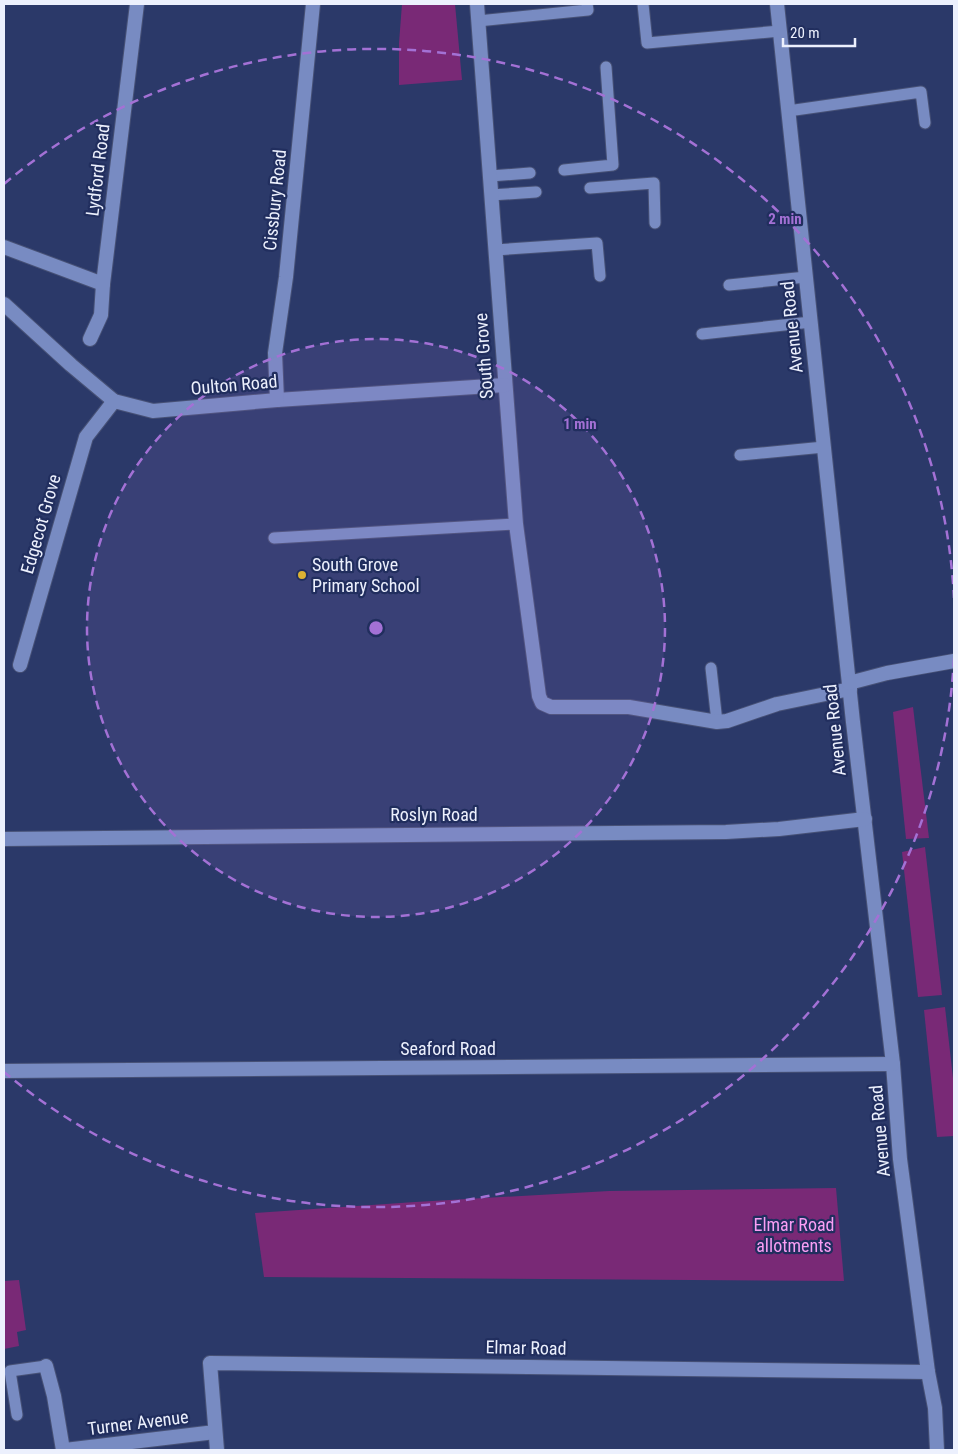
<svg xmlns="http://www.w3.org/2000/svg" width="958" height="1454" font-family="'Roboto Condensed',sans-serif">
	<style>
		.green { fill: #792976 }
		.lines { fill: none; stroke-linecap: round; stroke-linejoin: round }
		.service-casing { stroke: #475176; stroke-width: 13 }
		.minor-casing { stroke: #475176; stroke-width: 16 }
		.service { stroke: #788bc2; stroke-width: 11 }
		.minor { stroke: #788bc2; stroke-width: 14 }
		.ring { fill: none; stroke: #a371d5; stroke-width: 2.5; stroke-dasharray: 9 6 }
		.poi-dot { fill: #dcb233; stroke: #212e5e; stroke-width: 2 }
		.labels { text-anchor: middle; stroke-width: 4.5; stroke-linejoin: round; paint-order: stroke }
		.street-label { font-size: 18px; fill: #ecf0fd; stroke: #212e5e }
		.poi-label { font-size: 18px; fill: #ecf0fd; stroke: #212e5e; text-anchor: start }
		.park-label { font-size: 18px; fill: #fa9ef4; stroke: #212e5e }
		.centre { fill: #a371d5; stroke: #212e5e; stroke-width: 2.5 }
		.ring-label { font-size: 15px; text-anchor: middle; font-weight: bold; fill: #a371d5; stroke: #212e5e; stroke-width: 4.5; stroke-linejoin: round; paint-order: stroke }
	</style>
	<rect width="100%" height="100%" fill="#2b3969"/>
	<g class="green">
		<polygon points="402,4 455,4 462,80 399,85 399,43"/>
		<polygon points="913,707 929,838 906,839 893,712"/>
		<polygon points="925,847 942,995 918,997 902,852"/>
		<polygon points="945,1007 954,1087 954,1136 937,1137 924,1010"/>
		<polygon points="836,1188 844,1281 264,1277 255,1213 415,1202 609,1191"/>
		<polygon points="19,1280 26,1330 17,1332 19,1346 4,1349 4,1281"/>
	</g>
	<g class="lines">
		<defs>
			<g id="service">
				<polyline points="643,4 647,43 780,31"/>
				<polyline points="478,21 588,10 587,4"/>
				<polyline points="788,111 921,92 925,123"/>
				<polyline points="564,170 613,165 606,67"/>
				<polyline points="490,176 530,173"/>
				<polyline points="590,188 654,183 655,223"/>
				<polyline points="491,195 536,192"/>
				<polyline points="495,250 597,243 600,276"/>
				<polyline points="729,285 806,277"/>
				<polyline points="702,334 811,322"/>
				<polyline points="740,455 824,447"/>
				<polyline points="274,538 516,524"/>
				<polyline points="711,668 717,722"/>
				<polyline points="17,1415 10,1371 46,1366"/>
			</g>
			<g id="minor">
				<polyline points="477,4 516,524 539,696 542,703 551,707 629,707 717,722 727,721 777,704 850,689"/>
				<polyline points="777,4 853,722 893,1064 900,1159 928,1372 935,1408 937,1450"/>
				<polyline points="4,247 103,284"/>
				<polyline points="4,304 71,365 114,401 153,411 277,400 505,385"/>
				<polyline points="90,339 101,315 103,284 137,4"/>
				<polyline points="277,400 275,353 286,277 313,4"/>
				<polyline points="20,665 86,437 114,401"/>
				<polyline points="849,683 887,673 954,661"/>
				<polyline points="4,839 726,832 779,829 865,819"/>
				<polyline points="4,1071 893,1064"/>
				<polyline points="46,1366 54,1396 63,1450"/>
				<polyline points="65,1450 215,1432"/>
				<polyline points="217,1450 210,1363 928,1372"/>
			</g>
		</defs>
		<use href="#service" class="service-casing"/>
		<use href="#minor" class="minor-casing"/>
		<use href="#service" class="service"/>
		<use href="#minor" class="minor"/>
	</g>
	<circle cx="376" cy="628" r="289" fill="#a371d5" fill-opacity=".12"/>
	<g class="ring">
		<circle cx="376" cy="628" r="289"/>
		<path d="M954 658A579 579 0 0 1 4 1072M4 184A579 579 0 0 1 954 598"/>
	</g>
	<circle class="poi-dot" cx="302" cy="575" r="5"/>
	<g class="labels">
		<g class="street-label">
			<text transform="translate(98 170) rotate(-83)" y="6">Lydford Road</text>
			<text transform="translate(275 200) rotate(-84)" y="6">Cissbury Road</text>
			<text transform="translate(792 327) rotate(-96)" y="6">Avenue Road</text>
			<text transform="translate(484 356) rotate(-94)" y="6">South Grove</text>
			<text transform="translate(234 385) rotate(-5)" y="6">Oulton Road</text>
			<text transform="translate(41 524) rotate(-74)" y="6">Edgecot Grove</text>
			<text transform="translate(835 730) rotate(-96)" y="6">Avenue Road</text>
			<text x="434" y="821">Roslyn Road</text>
			<text x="448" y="1055">Seaford Road</text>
			<text transform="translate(880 1131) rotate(-95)" y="6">Avenue Road</text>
			<text transform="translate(526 1348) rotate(1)" y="6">Elmar Road</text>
			<text transform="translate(138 1423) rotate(-7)" y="6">Turner Avenue</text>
		</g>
		<g class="poi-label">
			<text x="312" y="571">South Grove<tspan x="312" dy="21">Primary School</tspan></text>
		</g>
		<g class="park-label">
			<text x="794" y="1231">Elmar Road<tspan x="794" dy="21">allotments</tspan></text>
		</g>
	</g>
	<circle cx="376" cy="628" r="8" class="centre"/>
	<g class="ring-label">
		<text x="785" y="224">2 min</text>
		<text x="580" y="429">1 min</text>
	</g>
	<rect width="958" height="1454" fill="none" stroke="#ecf0fd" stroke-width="10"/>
	<path d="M783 38v8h72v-8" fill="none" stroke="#ecf0fd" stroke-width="2.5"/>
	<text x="790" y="38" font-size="15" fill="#ecf0fd" stroke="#212e5e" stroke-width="4" paint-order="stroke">20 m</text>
</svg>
